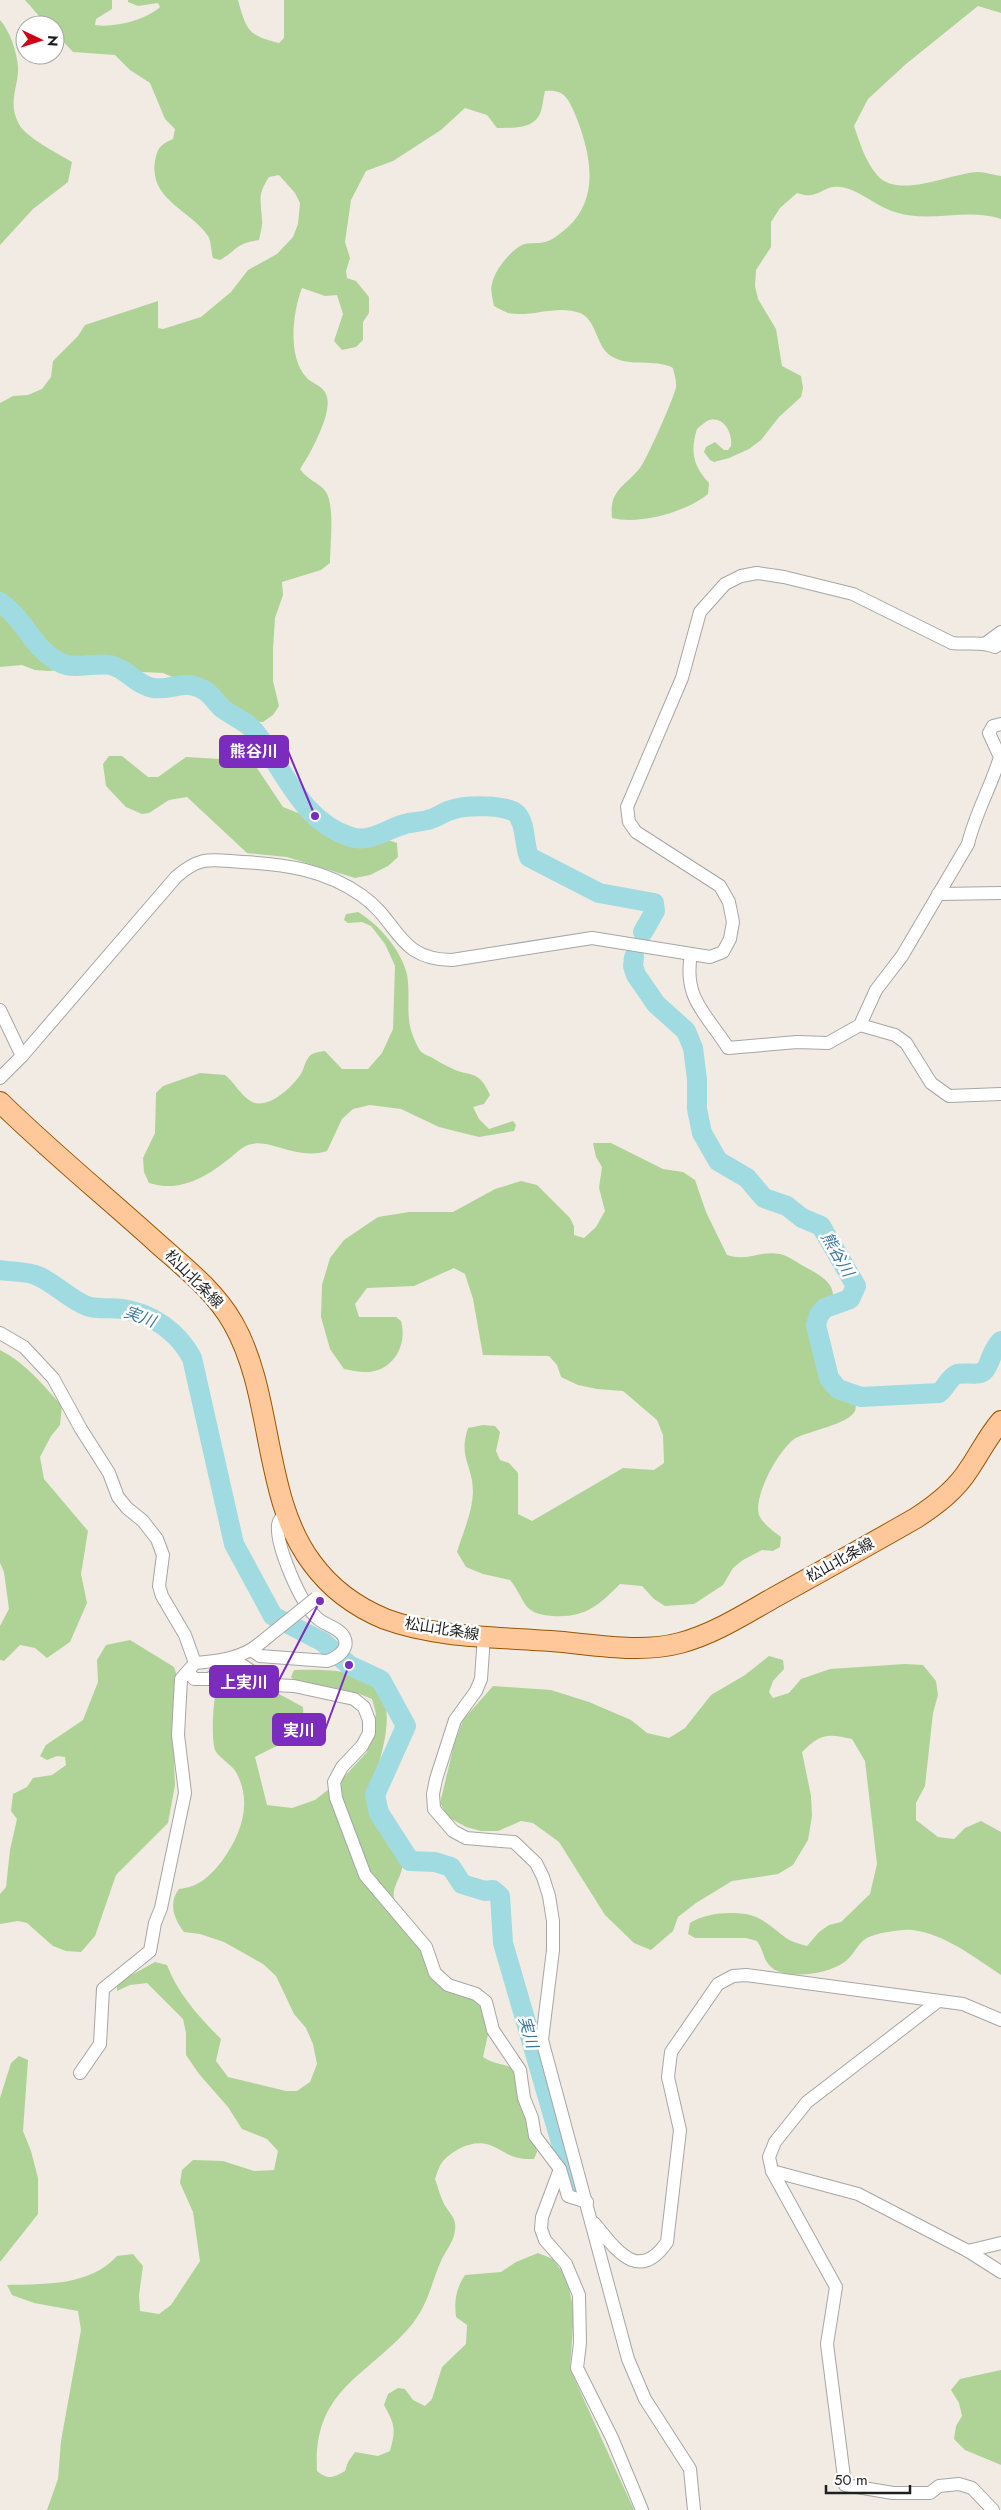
<svg xmlns="http://www.w3.org/2000/svg" width="1001" height="2510" font-family="Jost,'Noto Sans JP',sans-serif">
	<style>
		.forest { fill: #afd396 }
		.lines { fill: none; stroke-linecap: round; stroke-linejoin: round }
		.river { stroke: #a1dbe2; stroke-width: 20 }
		.minor-casing { stroke: #a6a6a6; stroke-width: 14 }
		.primary-casing { stroke: #9a5500; stroke-width: 22 }
		.minor { stroke: #fff; stroke-width: 12 }
		.primary { stroke: #ffc89b; stroke-width: 20 }
		.minor-bridge-casing { stroke: #a6a6a6; stroke-width: 14; stroke-linecap: butt }
		.minor-bridge { stroke: #fff; stroke-width: 12 }
		.labels { text-anchor: middle; stroke-width: 5; stroke-linejoin: round; paint-order: stroke }
		.street-label { font-size: 15px; fill: #1f1f1f; stroke: #fff }
		.water-label { font-size: 16px; font-style: italic; fill: #3c789e; stroke: #fff }
		.leader { fill: none; stroke: #7b2cbf; stroke-width: 2 }
		.callout-dot { fill: #7b2cbf; stroke: #fff; stroke-width: 2 }
		.callout { fill: #7b2cbf; stroke: #7b2cbf; stroke-width: 2 }
		.callout-label { font-size: 16px; text-anchor: middle; font-weight: bold; fill: #fff }
	</style>
	<rect width="100%" height="100%" fill="#f1ebe4"/>
	<g class="forest">
		<path d="M25,0H112V9L96,19L95,25C114,28 146,20 160,7L158,3L138,6L128,2V0H238C246,29 248,36 279,43L284,38V0H1001V13L978,6L906,64L868,99L854,126C860,143 865,161 877,175C898,200 951,173 978,172C985,172 994,175 1001,176V219C967,207 930,224 895,212C877,207 859,189 840,187C820,185 821,201 797,193L780,208L771,222V247L756,270L755,286L758,299L776,329L782,366L801,376L803,388L801,397L779,417L761,440L749,449L729,458L714,462L710,460L704,452L706,447L715,442L724,450H728L731,446C733,433 723,414 707,421C704,423 700,426 697,429C690,451 693,466 709,483L708,494C686,512 640,525 612,518C609,489 625,487 640,468C646,461 675,396 676,387C677,382 674,374 673,368C654,358 630,368 611,356C596,347 597,320 580,313C557,304 531,318 508,313C503,311 498,308 494,306C493,300 490,290 492,284C494,271 510,251 522,245C529,242 538,244 545,242C553,240 561,233 568,227C601,197 590,151 575,114C568,98 564,89 545,91C543,98 543,105 541,111C536,129 513,128 497,128L487,115L465,108L441,130L393,161L366,171L351,200L345,242L350,258L346,271L347,278L356,281L369,297V313L363,322V340L356,347L342,350L334,341L343,314L337,295L325,296L302,288C293,311 287,356 306,377C313,385 324,385 327,397C332,414 310,455 300,469C307,480 319,482 326,492C335,506 330,546 330,563L321,570L282,582L283,595L275,618L273,649V681L279,706L273,715L263,722L247,721L203,690L163,673L141,672L119,667L48,671L35,670L22,665L0,667V403L13,396L28,395L42,389L51,377L53,361L78,336L85,325L158,301V328L163,329L201,317L231,292L248,270L277,254L293,237L298,224L300,203L295,193L279,175L269,177C257,195 261,200 262,220C263,226 260,234 259,240C234,244 238,250 220,260L213,258C211,251 211,240 208,236C189,209 149,200 155,161C158,147 160,145 173,139L175,129L165,119L150,83L130,70L115,55L73,52L55,33V25H47Z"/>
		<path d="M0,20C10,31 17,52 18,67C19,87 7,101 19,124C25,137 59,154 72,162L68,182L33,209L0,245Z"/>
		<polygon points="109,756 122,756 148,777 158,777 186,757 237,760 255,765 283,807 362,838 385,839 397,843 398,857 388,866 370,875 355,878 287,857 247,853 187,797 169,800 149,813 142,814 126,807 106,786 103,764"/>
		<path d="M358,912C379,924 407,956 408,982C410,1010 404,1021 419,1049C421,1053 426,1055 431,1057C438,1061 444,1065 451,1068C471,1078 478,1068 490,1095L484,1104L473,1107L479,1119L489,1129L513,1121L516,1125L514,1131L479,1137L439,1127L401,1109L370,1105L353,1109L342,1119L327,1151C295,1161 269,1137 248,1145C242,1147 235,1154 230,1158C206,1177 180,1193 149,1183L144,1172L143,1158L155,1133L156,1093L163,1086L200,1073L225,1075C234,1082 240,1094 249,1100C266,1113 294,1086 302,1072C304,1068 305,1062 308,1058C312,1052 319,1052 325,1051L342,1069H368L382,1053L393,1029L395,966L385,944L371,926L362,922L348,923L344,920L346,914Z"/>
		<path d="M593,1143H611L663,1169L683,1172L695,1180L706,1212L727,1255C747,1262 760,1250 780,1254C789,1256 799,1264 807,1268C858,1294 818,1308 821,1348C821,1353 821,1359 823,1363C830,1378 844,1390 856,1399C856,1403 856,1408 855,1411C849,1424 809,1431 796,1438C780,1447 753,1496 759,1515C763,1524 773,1531 781,1537L780,1547L773,1551L762,1550L743,1560L733,1568L723,1585L694,1604L665,1606L654,1599L642,1586L620,1584C598,1606 585,1618 552,1616C543,1615 534,1614 527,1607C521,1599 517,1588 510,1580L483,1574L466,1567L457,1552C463,1532 472,1514 473,1492C473,1465 458,1458 468,1428L483,1425L495,1426L500,1432L496,1451L500,1460L509,1463L518,1473V1514L532,1521L623,1468L654,1470L664,1463L663,1435L657,1420L623,1391L597,1389L578,1385L561,1377L557,1365L549,1356L483,1355L473,1299L465,1274L454,1268L414,1286L367,1288L355,1304L359,1317H396L401,1321C408,1346 392,1373 364,1372C358,1372 351,1370 344,1369L330,1349L321,1317L322,1285L330,1258L344,1240L378,1217L409,1212H453L495,1189L521,1181L537,1185L570,1218L574,1226V1235L584,1238L596,1227L605,1211L599,1188L602,1167L596,1157Z"/>
		<path d="M0,1350C26,1363 43,1385 62,1406L60,1425L51,1436L40,1457L44,1479L88,1531L81,1574L87,1603L70,1642L47,1658L35,1648L20,1645L4,1661L0,1660V1626L9,1609L4,1572L0,1563Z"/>
		<polygon points="130,1640 174,1667 177,1676 173,1738 175,1785 168,1823 116,1875 95,1936 81,1952 66,1951 53,1946 27,1923 18,1921 0,1924 0,1894 6,1887 10,1850 17,1819 11,1811 13,1794 27,1787 33,1778 52,1775 66,1765 65,1757 57,1756 47,1760 40,1756 46,1745 83,1720 98,1682 97,1660 106,1645"/>
		<path d="M769,1656L783,1660L784,1669L773,1681L769,1692L773,1698L789,1693L801,1679L830,1669L905,1664L923,1665L936,1681L938,1695L933,1713L925,1786L916,1803V1820L938,1837L954,1839L965,1828L981,1821L1001,1832V1975C974,1957 945,1934 912,1930C901,1929 877,1933 867,1938C858,1943 855,1953 847,1960C832,1974 783,1982 769,1965C763,1958 763,1949 757,1941L746,1938H695L688,1934L690,1923C706,1913 731,1911 750,1915C763,1918 775,1930 786,1938C792,1942 800,1944 807,1946L819,1932L829,1925L841,1922L870,1894L877,1864L865,1761L852,1739C827,1733 820,1734 802,1752L811,1796L812,1816L808,1840L793,1865L778,1874L732,1881L696,1903L678,1917L673,1931L651,1950L634,1943L605,1915L559,1842L533,1823L521,1821L498,1831H481L466,1827L448,1817L440,1803L454,1745L463,1720L493,1686L551,1690L589,1702L631,1720L647,1733L669,1738L685,1728L711,1695L745,1675Z"/>
		<path d="M294,1670C371,1668 403,1680 379,1763C375,1776 366,1788 367,1803C368,1817 398,1843 402,1861C405,1874 391,1886 394,1898C396,1906 398,1916 402,1923C407,1932 416,1939 421,1947C426,1955 428,1967 431,1976L475,1997L482,2004L489,2030L483,2057C494,2065 506,2063 517,2071L537,2152L534,2159C512,2160 508,2153 490,2145C474,2139 454,2149 443,2161C439,2166 437,2173 435,2179C438,2187 440,2196 444,2204C447,2210 454,2216 455,2223C457,2239 447,2248 441,2261C430,2286 428,2307 408,2329C363,2379 313,2391 317,2471C328,2480 333,2478 345,2471L348,2462L355,2452L378,2456L390,2451C396,2429 395,2425 384,2405L388,2394L398,2388L405,2389L413,2400L425,2406L432,2399L442,2367L466,2344L467,2325L456,2317C454,2300 456,2289 465,2275L501,2272L516,2262L538,2253L553,2259L567,2279L574,2312L570,2369L634,2510H47L58,2479L61,2441L81,2330L78,2311L34,2303L12,2295L7,2285C45,2284 90,2286 117,2256L133,2254L143,2266L139,2295L140,2311L159,2314L171,2305L200,2261L193,2212L180,2183L182,2170L193,2160L223,2161L254,2171L274,2170L278,2151L267,2139L242,2129L228,2107L199,2074L186,2055V2033L183,2019L147,1983L130,1985L117,1991V1983L155,1962L167,1965C178,1994 199,2017 221,2039L216,2061L228,2077L286,2091H297L310,2082L317,2064L313,2044L306,2028L294,2014L276,1976L263,1964L224,1942L200,1934L184,1932C174,1919 168,1903 179,1889C199,1887 210,1876 222,1861C241,1835 253,1803 236,1772C231,1764 219,1758 215,1750C211,1739 213,1695 218,1685C220,1681 224,1677 227,1673L239,1672L303,1707C306,1738 278,1744 255,1757L267,1805L292,1808L315,1800L344,1777L367,1752L376,1714L372,1699L357,1693L295,1681L291,1677Z"/>
		<polygon points="19,2056 28,2060 23,2131 31,2151 38,2178 38,2214 0,2262 0,2098 11,2063"/>
		<polygon points="1001,2370 1001,2465 965,2450 954,2439 956,2426 962,2416 959,2403 951,2390 960,2379"/>
	</g>
	<g class="lines">
		<g class="river">
			<path d="M0,602C24,618 34,651 61,663C76,670 94,662 110,665C126,668 136,685 153,688C174,691 185,677 207,692C213,697 217,704 223,709C234,717 248,722 256,733C285,771 301,821 351,837C370,843 387,829 405,824C412,822 420,822 427,820C436,819 443,812 451,810C465,805 507,804 517,814C526,824 524,845 529,857L599,893L654,903L655,911L643,932"/>
			<path d="M634,957L633,966L636,975L656,1004L686,1031L693,1048L697,1079V1109L702,1133L718,1161L747,1178L764,1198L787,1206L802,1218L821,1226L856,1286L850,1299L825,1308L819,1315L816,1325L829,1378L838,1389L861,1397L939,1393C946,1388 949,1377 957,1374C965,1372 978,1376 984,1371C990,1366 991,1350 1001,1341"/>
			<path d="M0,1270C11,1272 28,1271 38,1276C56,1284 69,1299 87,1306C98,1310 111,1307 122,1309C152,1313 178,1332 192,1358L234,1544L273,1616L323,1642L349,1665L381,1680L406,1726L375,1795L379,1813L410,1861L435,1862L451,1867L462,1884L485,1891L493,1890L500,1896L503,1943L575,2191"/>
		</g>
		<defs>
			<g id="minor">
				<polyline points="986,643 1001,632"/>
				<polyline points="938,894 1001,893"/>
				<path d="M691,954C683,999 706,1013 728,1048L797,1042L828,1043L860,1025L876,990L902,956L968,844C975,814 991,787 1000,757L989,733L993,726L1001,724"/>
				<polyline points="0,1010 22,1056"/>
				<polyline points="860,1025 895,1035 906,1043 931,1083 949,1096 1001,1094"/>
				<path d="M0,1078L22,1056L176,877C201,855 211,860 242,862C286,864 325,870 361,895C400,922 396,959 452,960L592,938L710,957L723,952L730,939L733,922L729,902L720,886L636,832L629,822L627,807L682,678L700,612L725,584L741,576L757,573L784,577L853,594L952,643C967,645 982,641 995,647L1001,643"/>
				<polyline points="0,1333 24,1347 53,1378 81,1429 109,1473 118,1497 127,1508 143,1521 157,1539 163,1555 159,1586 162,1596 185,1635 195,1663"/>
				<polyline points="484,1636 481,1679 476,1691 455,1720 436,1779 433,1794 434,1809 453,1831 466,1838 514,1842 536,1863 543,1877 549,1896 553,1921 553,1950 542,2040 628,2359 645,2399 690,2469 694,2510"/>
				<path d="M251,1650L260,1656L327,1661C337,1658 350,1649 344,1637C339,1627 323,1625 316,1617C300,1602 276,1546 278,1525C279,1519 282,1516 286,1513"/>
				<polyline points="189,1672 194,1679 209,1679 230,1666 242,1665 273,1685 294,1686 354,1699 364,1707 369,1720 369,1733 362,1746 342,1767 334,1782 336,1798 365,1875 426,1947 435,1973 448,1985 476,1994 486,2002 493,2030 520,2070 524,2098 532,2118 535,2136 560,2169 568,2196 587,2202"/>
				<polyline points="937,2002 807,2102 775,2142 769,2157 772,2171 836,2287 827,2344 845,2485 893,2493 930,2493 939,2486 959,2484 972,2488 993,2510"/>
				<path d="M80,2073L100,2044L103,1989L150,1951L155,1923L161,1908L185,1793L178,1735L181,1679L195,1663C217,1661 241,1659 259,1644"/>
				<polyline points="560,2169 542,2217 541,2229 545,2240 566,2264 579,2295 580,2343 577,2368 612,2438 642,2510"/>
				<polyline points="772,2171 858,2194 968,2251 1001,2272"/>
				<path d="M594,2223C616,2249 638,2284 667,2242L680,2130L668,2077L671,2052L718,1984L733,1976L746,1975L963,2004L1001,2020"/>
				<polyline points="968,2251 1001,2243"/>
			</g>
			<path id="primary" d="M0,1102C50,1151 105,1196 157,1243C184,1267 215,1291 233,1323C274,1394 262,1497 312,1563C331,1589 356,1607 385,1619C436,1638 497,1637 551,1641C592,1644 639,1654 680,1643C714,1634 745,1614 775,1597C822,1571 869,1545 916,1518C936,1505 956,1490 969,1469C980,1453 988,1436 1001,1421"/>
		</defs>
		<use href="#minor" class="minor-casing"/>
		<use href="#primary" class="primary-casing"/>
		<use href="#minor" class="minor"/>
		<use href="#primary" class="primary"/>
		<defs>
			<polyline id="minor-bridge" points="259,1644 316,1598"/>
		</defs>
		<use href="#minor-bridge" class="minor-bridge-casing"/>
		<use href="#minor-bridge" class="minor-bridge"/>
	</g>
	<g class="labels">
		<g class="street-label">
			<text transform="translate(194 1279) rotate(45)" y="5">松山北条線</text>
			<text transform="translate(840 1560) rotate(-29)" y="5">松山北条線</text>
			<text transform="translate(442 1629) rotate(9)" y="5">松山北条線</text>
		</g>
		<g class="water-label">
			<text transform="translate(838 1254) rotate(60)" y="6">熊谷川</text>
			<text transform="translate(140 1316) rotate(20)" y="6">実川</text>
			<text transform="translate(529 2032) rotate(74)" y="6">実川</text>
		</g>
	</g>
	<path class="leader" d="M315 816L288 751M320 1601L278 1682M349 1665L325 1730"/>
	<g class="callout-dot">
		<circle cx="315" cy="816" r="5"/>
		<circle cx="320" cy="1601" r="5"/>
		<circle cx="349" cy="1665" r="5"/>
	</g>
	<g class="callout">
		<rect x="220" y="736" width="68" height="31" rx="5"/>
		<rect x="210" y="1666" width="68" height="31" rx="5"/>
		<rect x="273" y="1714" width="52" height="31" rx="5"/>
	</g>
	<g class="callout-label">
		<text x="254" y="757">熊谷川</text>
		<text x="244" y="1688">上実川</text>
		<text x="299" y="1736">実川</text>
	</g>
	<g transform="translate(40 40) rotate(94)"><circle r="24" fill="#ffffff" stroke="#a5a5a5"/>
	<path d="M0-4L9 19L0 12L-9 19Z" fill="#ce0018"/>
	<text y="-8" font-size="14" font-weight="bold" text-anchor="middle" fill="#1f1f1f">N</text>
	</g>
	<path d="M826 2485v8h84v-8" fill="none" stroke="#1f1f1f" stroke-width="2.5"/>
	<text x="834" y="2485" font-size="15" fill="#1f1f1f" stroke="#ffffff" stroke-width="4" paint-order="stroke">50 m</text>
</svg>
